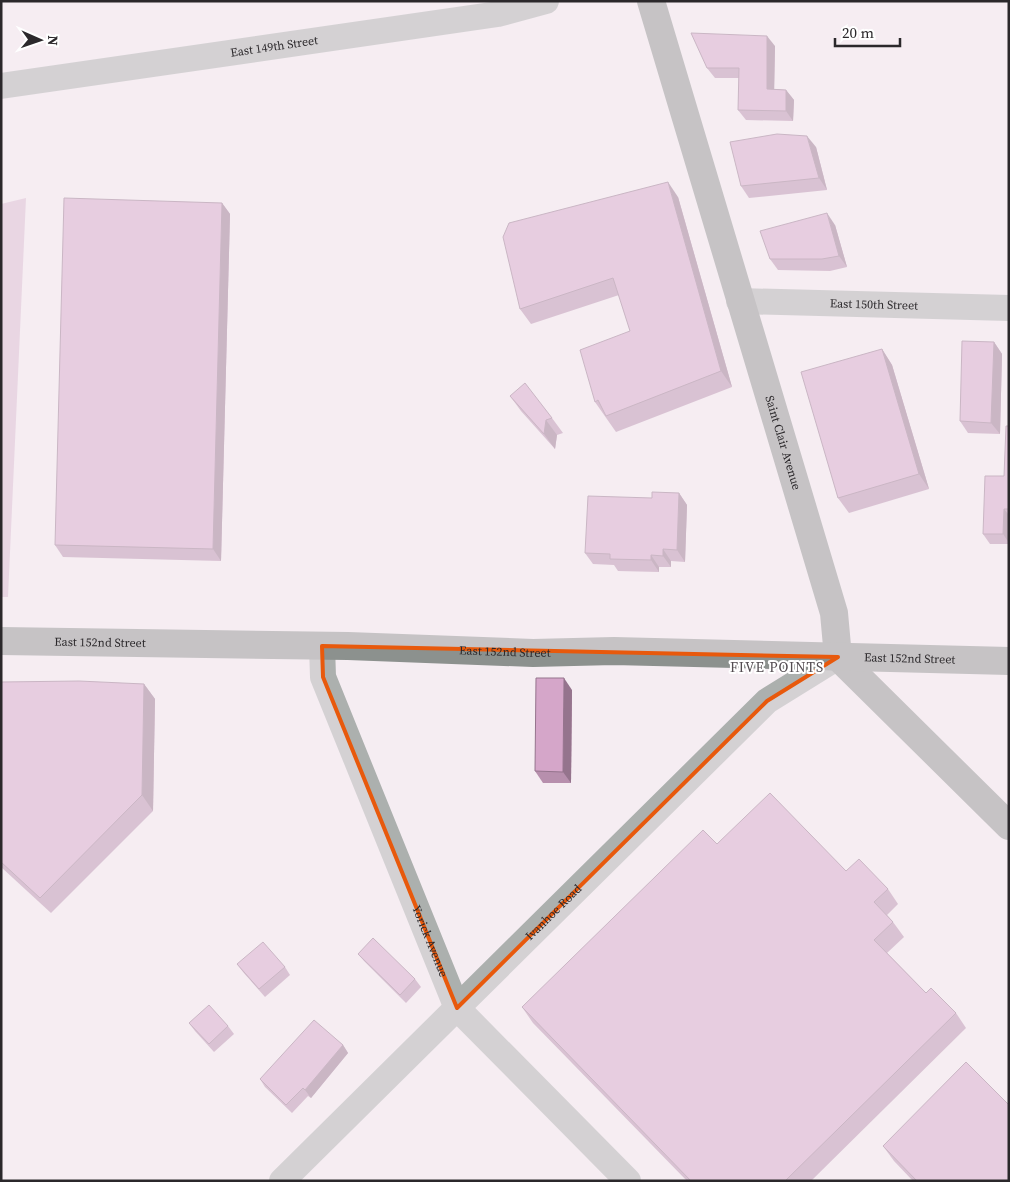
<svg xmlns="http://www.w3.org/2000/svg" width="1010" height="1182" font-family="'Source Serif 4',serif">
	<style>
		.green { fill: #d9bbd1 }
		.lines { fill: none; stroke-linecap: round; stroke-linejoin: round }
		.street { stroke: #acb0ae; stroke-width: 26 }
		.secondary { stroke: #8c918e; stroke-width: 28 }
		.wall { fill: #b78fad }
		.shaded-wall { fill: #95748d }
		.building { fill: #d5a6c9; stroke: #95748d }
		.marked { fill: none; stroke: #e8590c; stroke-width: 4; stroke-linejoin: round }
		.labels { text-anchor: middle; stroke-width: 4; stroke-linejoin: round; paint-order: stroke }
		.street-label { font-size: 12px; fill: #2b282b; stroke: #fff }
		.neighbourhood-label { font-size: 14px; letter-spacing: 1px; fill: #534c51; stroke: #fff }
	</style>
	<rect width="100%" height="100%" fill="#f5edf2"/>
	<polygon class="green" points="26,198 8,597 1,597 1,204"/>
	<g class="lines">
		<g class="street">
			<path id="s1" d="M1,86L498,14L546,1"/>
			<path id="s2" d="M739,301L1009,308"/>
			<path id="s3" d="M322,646L323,677L457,1008L628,1181"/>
			<path id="s4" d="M282,1181L767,701L838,657"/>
		</g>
		<g class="secondary">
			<path id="s5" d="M651,1L834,613L838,657L1009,826"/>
			<path id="s6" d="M1,641L348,646L533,653L614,651L1009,661"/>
		</g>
	</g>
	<g class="wall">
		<polygon points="775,46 774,89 786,90 794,100 793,121 746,120 738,110 739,78 715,78 707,68"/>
		<polygon points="816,147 827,190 749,198 741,186"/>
		<polygon points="678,197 732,387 616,432 595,402 630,331 619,295 531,324 520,309"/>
		<polygon points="222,203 230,214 221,561 63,557 55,545"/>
		<polygon points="835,225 847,267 830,271 778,270 770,259"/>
		<polygon points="994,342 1002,354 1000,434 968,433 960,421"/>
		<polygon points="882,349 892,365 929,489 849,513 838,498"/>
		<polygon points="510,396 552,418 563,433 557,435 555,449 521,411"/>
		<polygon points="1009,426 1009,544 990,544 983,534 1004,476"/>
		<polygon points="679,493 687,505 685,562 671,561 671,567 659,567 659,572 618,571 614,565 593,564 585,553 652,498"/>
		<polygon points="1,682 144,684 155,699 153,811 51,913 1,867"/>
		<polygon points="572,690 571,783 543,783 535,771"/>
		<polygon points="717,844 846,871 888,889 898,904 887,915 893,922 904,937 887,953 926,993 956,1013 966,1028 811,1181 687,1181 533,1023 522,1007"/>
		<polygon points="358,954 415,979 421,987 406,1003 364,961"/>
		<polygon points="237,964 285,967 290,975 265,997 243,972"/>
		<polygon points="189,1023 228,1026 234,1034 214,1052 195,1031"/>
		<polygon points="343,1045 348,1053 311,1098 308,1096 292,1113 265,1087 260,1079"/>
		<polygon points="883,1146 1009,1181 913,1181 894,1161"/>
	</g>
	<g class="shaded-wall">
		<polygon points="767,36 775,46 774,100 767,89"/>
		<polygon points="786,90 794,100 793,121 786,111"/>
		<polygon points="807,136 816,147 827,190 819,178"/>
		<polygon points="668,182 678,197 732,387 721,371"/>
		<polygon points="222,203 230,214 221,561 213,549"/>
		<polygon points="827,213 835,225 847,267 839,256"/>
		<polygon points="994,342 1002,354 1000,434 991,423"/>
		<polygon points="882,349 892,365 929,489 919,474"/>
		<polygon points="546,420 557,435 555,449 544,434"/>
		<polygon points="679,493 687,505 685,562 677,550"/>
		<polygon points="1004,509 1009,515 1009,543 1003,534"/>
		<polygon points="663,549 671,561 671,567 663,556"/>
		<polygon points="651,555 659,567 659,572 651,560"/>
		<polygon points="564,678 572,690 571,783 563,772"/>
		<polygon points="144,684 155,699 153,811 142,795"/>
		<polygon points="343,1045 348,1053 311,1098 305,1090"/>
	</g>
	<g class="building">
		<polygon points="691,33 767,36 767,89 786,90 786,111 738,110 739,68 707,68"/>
		<polygon points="777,134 807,136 819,178 741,186 730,142"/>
		<polygon points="668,182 721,371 606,416 598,400 595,402 580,350 630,331 613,278 520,309 503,237 509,223"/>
		<polygon points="64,198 222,203 213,549 55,545"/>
		<polygon points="827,213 839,256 822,259 770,259 760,231"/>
		<polygon points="962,341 994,342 991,423 960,421"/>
		<polygon points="882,349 919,474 838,498 801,372"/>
		<polygon points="525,383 552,418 546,420 544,434 510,396"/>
		<polygon points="1006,426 1009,426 1009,509 1004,509 1003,534 983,534 985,476 1004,476"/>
		<polygon points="652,492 679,493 677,550 663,549 663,556 651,555 651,560 610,559 610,554 585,553 588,496 652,498"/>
		<polygon points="536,678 564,678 563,772 535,771"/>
		<polygon points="79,681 144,684 142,795 40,898 1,862 1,682"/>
		<polygon points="770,793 846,871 859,859 888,889 874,902 893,922 874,940 926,993 931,988 956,1013 785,1181 691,1181 522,1007 703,830 717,844"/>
		<polygon points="373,938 415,979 400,995 358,954"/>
		<polygon points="263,942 285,967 259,989 237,964"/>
		<polygon points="209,1005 228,1026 209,1044 189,1023"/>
		<polygon points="314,1020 343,1045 305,1090 303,1088 286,1105 260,1079"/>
		<polygon points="966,1062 1009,1105 1009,1181 917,1181 883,1146"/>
	</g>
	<path d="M0 0H1010V1182H0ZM322,646L838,657L767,701L457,1008L323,677Z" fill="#f5edf2" fill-opacity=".55" fill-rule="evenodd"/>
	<path class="marked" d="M322,646L838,657L767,701L457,1008L323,677Z"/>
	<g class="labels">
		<g class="street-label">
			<text dy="4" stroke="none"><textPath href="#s1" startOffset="276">East 149th Street</textPath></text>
			<text dy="4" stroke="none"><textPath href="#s2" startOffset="135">East 150th Street</textPath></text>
			<text dy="4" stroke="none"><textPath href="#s5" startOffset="461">Saint Clair Avenue</textPath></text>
			<text dy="4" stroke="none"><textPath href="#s6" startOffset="99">East 152nd Street</textPath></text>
			<text dy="4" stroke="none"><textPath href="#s6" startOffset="504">East 152nd Street</textPath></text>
			<text dy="4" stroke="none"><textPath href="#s6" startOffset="909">East 152nd Street</textPath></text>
			<text dy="4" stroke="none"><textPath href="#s4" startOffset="382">Ivanhoe Road</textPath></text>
			<text dy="4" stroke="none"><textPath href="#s3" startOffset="316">Yorick Avenue</textPath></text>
		</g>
		<g class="neighbourhood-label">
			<text x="777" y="672">FIVE POINTS</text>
		</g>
	</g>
	<rect width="1010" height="1182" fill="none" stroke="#2b282b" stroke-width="5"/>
	<g transform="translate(40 40) rotate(92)" stroke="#ffffff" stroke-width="4" paint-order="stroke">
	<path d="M0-4L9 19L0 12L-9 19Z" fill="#2b282b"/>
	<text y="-8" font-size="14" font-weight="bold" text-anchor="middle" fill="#2b282b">N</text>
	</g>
	<path d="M835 38v8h65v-8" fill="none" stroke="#2b282b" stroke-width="2.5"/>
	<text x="842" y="38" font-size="15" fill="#2b282b" stroke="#ffffff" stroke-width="4" paint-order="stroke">20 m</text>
</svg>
